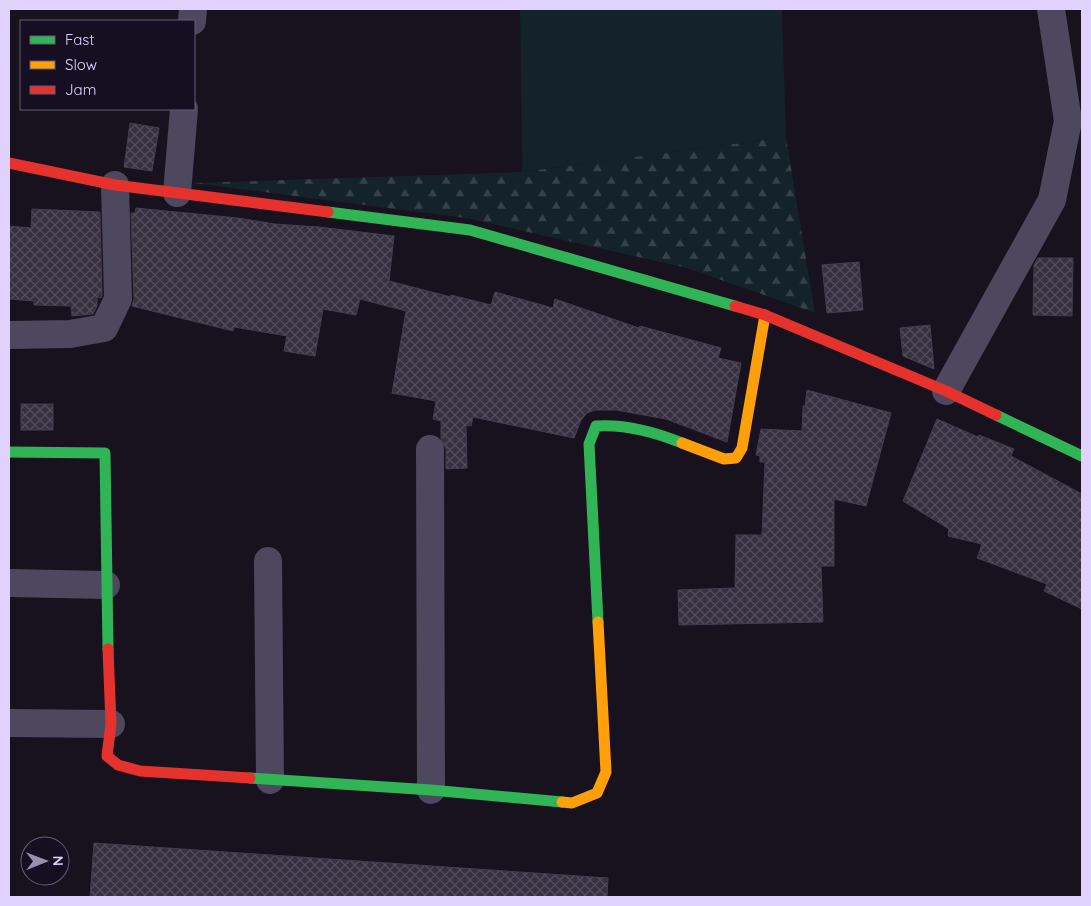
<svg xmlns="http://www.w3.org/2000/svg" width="1091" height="906" font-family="Quicksand,sans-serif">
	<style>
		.green { fill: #132329 }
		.forest { fill: url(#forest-firs) }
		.building { fill: url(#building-cross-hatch); stroke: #453c51 }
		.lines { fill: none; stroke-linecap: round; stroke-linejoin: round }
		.street { stroke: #4d485d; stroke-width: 28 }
		.fast { stroke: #30b455; stroke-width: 11 }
		.slow { stroke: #ff9f0a; stroke-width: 11 }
		.jam { stroke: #e5322d; stroke-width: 11 }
	</style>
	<defs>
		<pattern id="forest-firs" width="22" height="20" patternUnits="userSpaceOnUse" patternTransform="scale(1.25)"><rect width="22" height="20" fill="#132329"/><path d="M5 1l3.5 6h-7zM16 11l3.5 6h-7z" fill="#354249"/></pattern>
		<pattern id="building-cross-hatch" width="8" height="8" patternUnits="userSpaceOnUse" patternTransform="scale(1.25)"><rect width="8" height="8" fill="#37303f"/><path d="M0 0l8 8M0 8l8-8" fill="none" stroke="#544d5c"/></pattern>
	</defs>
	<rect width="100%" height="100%" fill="#17121d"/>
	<polygon class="green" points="520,9 782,9 786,137 522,172"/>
	<polygon class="forest" points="786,137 815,313 687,268 466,218 193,183 522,172"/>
	<g class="building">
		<polygon points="130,123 159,128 152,171 124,167"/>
		<polygon points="136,208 238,218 275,224 319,227 394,236 389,281 451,297 451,295 491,305 495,292 553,308 555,299 639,328 640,326 721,348 718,358 741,363 727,442 666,419 616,410 595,410 587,413 581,420 574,438 473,417 471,426 466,425 467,468 446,469 446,449 441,439 441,421 433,419 436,401 392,393 406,311 360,299 356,315 323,309 315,356 284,351 287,336 234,327 233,331 132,306 134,299 131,213 135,213"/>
		<polygon points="32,209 100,212 102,296 101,298 97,297 97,306 93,314 72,316 71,306 34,305 34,301 9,299 9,226 31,228"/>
		<polygon points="1038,258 1073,258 1072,316 1033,315 1034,265"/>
		<polygon points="859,262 863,310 827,313 822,265"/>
		<polygon points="930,325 934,369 903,356 900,328"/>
		<polygon points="807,390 891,413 866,506 834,499 834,566 821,566 823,622 679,625 678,590 735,588 736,535 762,535 765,462 760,462 760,456 756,455 761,429 802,431 803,406 805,406"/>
		<rect x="21" y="404" width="32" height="26"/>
		<polygon points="937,419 978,437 979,435 1014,449 1011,456 1082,494 1082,609 1044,591 1047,584 977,558 982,544 948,536 949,529 903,501"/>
		<polygon points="94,843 608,878 607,897 90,897"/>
	</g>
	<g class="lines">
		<g class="street">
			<polyline points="192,21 193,9"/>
			<polyline points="177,193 184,109"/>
			<polyline points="9,335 70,334 104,328 118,299 115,185"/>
			<polyline points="946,391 1052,200 1068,121 1051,9"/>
			<polyline points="430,449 431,790"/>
			<polyline points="268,561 270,780"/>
			<polyline points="9,583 106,585"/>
			<polyline points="9,723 111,724"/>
		</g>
		<g class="fast">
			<polyline points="328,212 470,230 735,306"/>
			<polyline points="996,415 1082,456"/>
			<polyline points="9,452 105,453 108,649"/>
			<path d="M598,622L589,444L596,426C625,424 655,432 682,443"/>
			<polyline points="250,778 431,790 562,802"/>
		</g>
		<g class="slow">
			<polyline points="682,443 724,459 736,458 742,448 765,315"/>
			<polyline points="562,802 572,803 597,793 606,772 598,622"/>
		</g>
		<g class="jam">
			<polyline points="9,163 115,185 328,212"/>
			<polyline points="735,306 765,315 946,391 996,415"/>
			<polyline points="108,649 111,724 107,756 118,765 140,771 250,778"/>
		</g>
	</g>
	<rect width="1091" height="906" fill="none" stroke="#e0d1fd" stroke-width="20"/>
	<rect x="20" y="20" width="175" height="90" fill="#160e21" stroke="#675c79"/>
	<rect x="30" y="36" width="25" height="8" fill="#30b455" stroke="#675c79"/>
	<text x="65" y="45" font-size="15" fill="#e0d1fd">Fast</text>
	<rect x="30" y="61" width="25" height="8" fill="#ff9f0a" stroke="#675c79"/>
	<text x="65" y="70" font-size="15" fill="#e0d1fd">Slow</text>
	<rect x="30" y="86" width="25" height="8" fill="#e5322d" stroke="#675c79"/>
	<text x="65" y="95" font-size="15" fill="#e0d1fd">Jam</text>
	<g transform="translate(45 861) rotate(89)"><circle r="24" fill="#160e21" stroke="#675c79"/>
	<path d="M0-4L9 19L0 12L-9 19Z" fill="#9a8eaf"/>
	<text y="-8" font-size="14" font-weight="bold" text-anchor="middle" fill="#e0d1fd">N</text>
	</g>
</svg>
